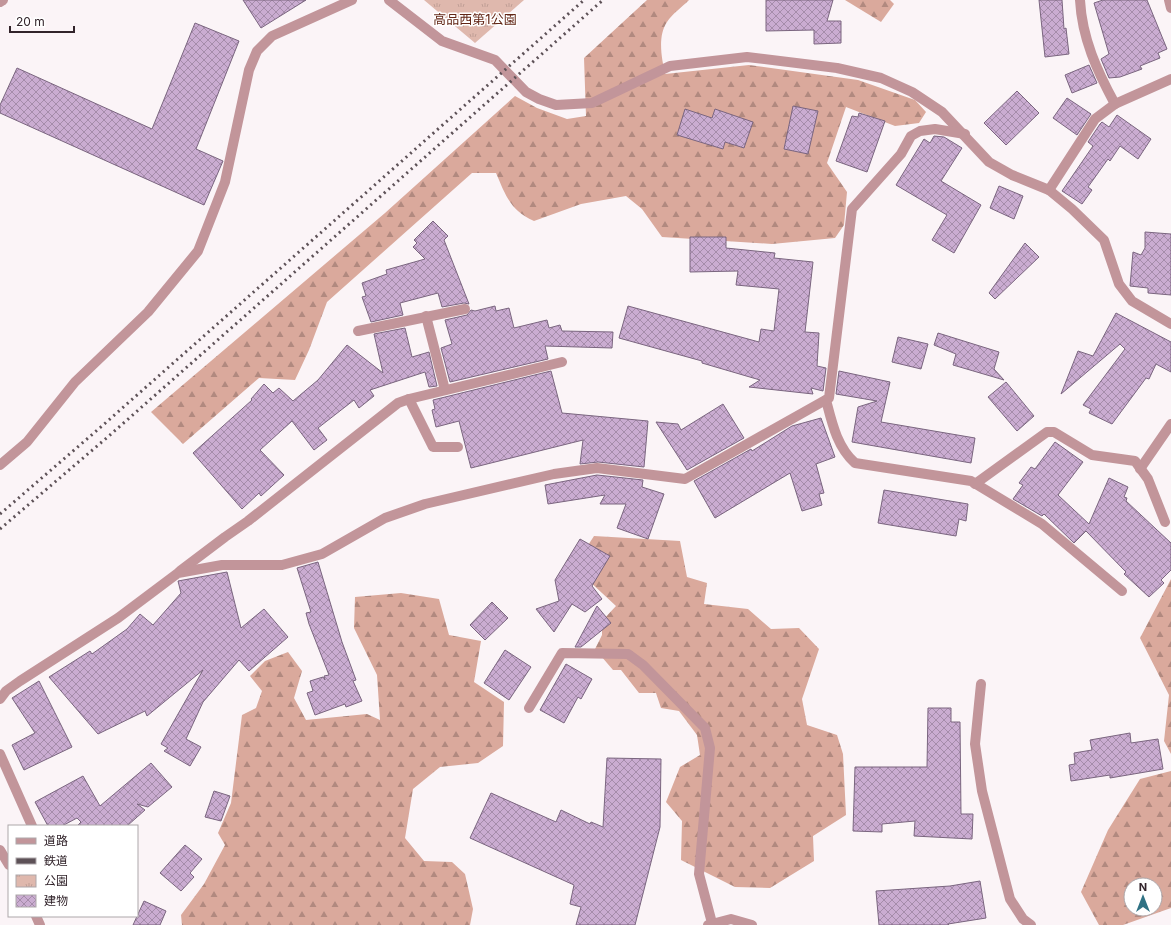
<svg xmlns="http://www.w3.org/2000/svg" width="1171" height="925" font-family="Inter,'Noto Sans JP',sans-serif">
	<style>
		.forest { fill: url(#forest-firs); fill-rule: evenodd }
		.park { fill: url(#park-tufts) }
		.building { fill: url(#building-cross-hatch); stroke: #7a657f }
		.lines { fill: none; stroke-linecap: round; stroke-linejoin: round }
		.minor { stroke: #c2959a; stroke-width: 10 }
		.rail { stroke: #5d5157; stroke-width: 3; stroke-dasharray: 2 4; stroke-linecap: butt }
		.labels { text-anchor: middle; stroke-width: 3; stroke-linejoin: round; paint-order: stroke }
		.park-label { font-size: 13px; fill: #622616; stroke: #fff }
	</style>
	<defs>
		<pattern id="forest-firs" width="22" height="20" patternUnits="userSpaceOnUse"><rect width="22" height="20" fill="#daa99c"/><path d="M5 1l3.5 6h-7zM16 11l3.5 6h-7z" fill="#b1897f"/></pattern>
		<pattern id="park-tufts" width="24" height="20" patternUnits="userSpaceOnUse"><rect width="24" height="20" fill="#dfb8ad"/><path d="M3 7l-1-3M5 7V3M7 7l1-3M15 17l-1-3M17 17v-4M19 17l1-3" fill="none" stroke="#c09e95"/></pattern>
		<pattern id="building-cross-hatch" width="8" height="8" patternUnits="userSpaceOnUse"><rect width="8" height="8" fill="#caacd1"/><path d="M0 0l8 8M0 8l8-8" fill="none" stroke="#a58caa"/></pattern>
	</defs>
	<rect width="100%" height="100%" fill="#fbf4f7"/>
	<g class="forest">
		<path d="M647,0H689C682,7 672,14 667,22C657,37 662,59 665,74L749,65L858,80L915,100L926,112L919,123L895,126L846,107L827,163L847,192L844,225L835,238L772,244L662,237L642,209L626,196L581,204L534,221C510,210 506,196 496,173H472L327,302L309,350L295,380L259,378L183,444L151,412L385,213L515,96L537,108L567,119L586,116L584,58Z"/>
		<polygon points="845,0 890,0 894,4 881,22"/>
		<polygon points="594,536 680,541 687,577 707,583 704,604 748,609 771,629 799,628 819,649 802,699 807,725 837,735 843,754 846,815 813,836 814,861 770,888 735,887 681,860 682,821 666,802 680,767 700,755 697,735 679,711 661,708 656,693 639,693 621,670 613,670 595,649 602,635 602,621 616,606 574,567"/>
		<polygon points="1171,579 1171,754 1164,741 1169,695 1140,638"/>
		<polygon points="401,593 439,599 449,635 481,641 474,682 504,702 503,746 478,763 440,767 413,789 405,838 424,861 452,862 465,874 473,909 470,925 182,925 181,915 204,884 225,845 218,833 231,803 242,715 256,708 262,691 250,676 265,661 288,652 302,671 294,698 306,720 367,714 380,720 377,675 354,628 355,597"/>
		<path d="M1171,771V908L1123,925H1099L1081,892L1108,830L1140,779ZM1131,885H1155V909H1131Z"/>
	</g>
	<polygon class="park" points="424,0 524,0 475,43"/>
	<g class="building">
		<polygon points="243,0 306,0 261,28"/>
		<polygon points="766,0 833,0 827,21 841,21 841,43 814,44 814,30 766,31"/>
		<polygon points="1039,0 1062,0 1064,29 1066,28 1069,54 1045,57"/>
		<polygon points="1103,0 1147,0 1167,49 1158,53 1160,58 1140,66 1142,69 1120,77 1109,78 1101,59 1109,54 1094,3"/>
		<polygon points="195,23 239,41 196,149 223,161 204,205 0,113 0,105 17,68 152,129"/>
		<polygon points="1089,65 1097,83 1072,93 1065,75"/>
		<polygon points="1017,91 1039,113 1006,145 984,123"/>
		<polygon points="1067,98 1091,114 1077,135 1053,118"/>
		<polygon points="793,106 818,111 808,154 784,149"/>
		<polygon points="685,109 712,118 715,109 753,122 744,148 725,142 723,149 677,135"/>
		<polygon points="859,113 885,121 867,172 836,161 852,116 858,117"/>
		<polygon points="1117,115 1151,139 1138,159 1120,146 1110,161 1108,159 1088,187 1092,190 1082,204 1062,191 1093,146 1088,142 1100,124 1102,122 1109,127"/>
		<polygon points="934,136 944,137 962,148 941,181 981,205 954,253 932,240 947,215 896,185 924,139 930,143"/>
		<polygon points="999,186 1023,196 1014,219 990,208"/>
		<polygon points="433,221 448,236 444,240 469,304 464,303 442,307 438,293 400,303 403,315 371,322 362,297 366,296 362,283 387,274 386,270 425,259 413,247 417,243 414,240"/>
		<polygon points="1145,232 1171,234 1171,295 1148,293 1148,288 1130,286 1133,252 1141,255 1145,248"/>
		<polygon points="690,237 726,237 726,248 775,253 774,258 813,262 805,332 819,333 817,366 826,368 823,391 811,388 813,394 749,387 760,380 702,363 702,361 619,338 628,306 759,342 761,329 774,331 779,289 736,285 738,271 690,272"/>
		<polygon points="1025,243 1039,257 995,299 989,293"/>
		<polygon points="495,306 496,311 509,308 514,328 547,320 549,328 560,325 562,331 613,332 612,348 545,346 548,359 450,382 441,348 452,344 445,320 467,315 471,310 475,311"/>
		<polygon points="1116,313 1171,342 1171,372 1156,364 1149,379 1146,378 1112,424 1089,413 1091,409 1083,405 1125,349 1120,344 1061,394 1078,351 1093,356"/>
		<polygon points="405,328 412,357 429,352 437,386 429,387 425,372 370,390 374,396 359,408 354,400 318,428 327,440 314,450 292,421 260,450 284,475 261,496 259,493 242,509 193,453 252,400 251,399 264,384 273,393 279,388 293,401 318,380 347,345 383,373 374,334"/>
		<polygon points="938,333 999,352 994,369 1004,380 953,365 956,354 934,345"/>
		<polygon points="898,337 928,344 921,369 892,362"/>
		<polygon points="551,371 562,413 648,421 644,467 598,462 580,464 583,440 471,468 459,421 436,427 432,410 435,409 433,400"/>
		<polygon points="839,371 890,382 881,422 975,438 971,463 852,442 858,407 877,401 836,394"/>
		<polygon points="1006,382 1034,416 1017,431 988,397"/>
		<polygon points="723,404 744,438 687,470 656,422 678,424 681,430"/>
		<polygon points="821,418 835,457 816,464 824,493 819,494 822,505 802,511 790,473 715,518 694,481 751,449 752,451 792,426"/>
		<polygon points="1055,442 1083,462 1058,495 1089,524 1109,478 1128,487 1124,497 1127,498 1126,501 1171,543 1171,570 1161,580 1164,583 1149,597 1124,574 1126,572 1086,531 1074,543 1044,514 1042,516 1013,499 1023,485 1019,483 1031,467 1035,469"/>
		<polygon points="597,475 643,480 642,487 664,494 648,539 617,528 626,504 600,504 605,495 548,504 545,485"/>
		<polygon points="884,490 968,504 966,521 959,519 956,536 878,523"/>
		<polygon points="580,539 610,556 592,586 602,599 585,612 572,604 554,632 536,609 559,601 555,580"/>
		<polygon points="318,562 342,642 356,680 353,681 362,701 346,707 345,704 315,715 307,693 313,691 310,681 323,677 325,680 324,676 329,675 309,624 306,613 311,612 297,568"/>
		<polygon points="227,572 241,628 264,609 288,637 249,671 239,660 203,702 186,739 201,747 190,766 164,751 168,748 161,744 203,670 147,716 145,711 98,734 49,677 90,651 92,654 127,629 140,614 153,625 181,593 178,581"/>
		<polygon points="492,602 508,618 485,640 470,625"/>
		<polygon points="597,606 611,623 581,647 575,647"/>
		<polygon points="505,650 531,667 509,700 484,683"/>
		<polygon points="566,664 592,679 581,699 578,697 564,723 540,710"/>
		<polygon points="39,681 72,747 24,770 12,745 35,733 12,698"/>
		<polygon points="928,708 951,708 951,722 960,722 961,814 973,814 972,839 914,836 915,821 882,824 882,832 853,831 855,767 927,767"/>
		<polygon points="1130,733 1131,743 1158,739 1163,769 1110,778 1110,775 1071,781 1069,765 1075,764 1074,753 1092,750 1090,740"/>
		<polygon points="607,758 661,759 660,827 635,925 576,925 581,907 570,904 574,885 470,838 491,793 556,822 561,810 590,824 591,822 603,827"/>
		<polygon points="151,763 172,787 148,807 137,804 145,810 127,826 77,826 81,822 77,818 62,826 48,826 35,802 83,776 100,806"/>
		<polygon points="214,791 230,796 221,821 205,817"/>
		<polygon points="185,845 202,859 190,873 194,877 181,891 160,873"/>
		<polygon points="980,881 986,918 948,924 949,925 879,925 876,891 950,886"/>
		<polygon points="144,901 166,911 160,925 133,925"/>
	</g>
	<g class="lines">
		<g class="minor">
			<polyline points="389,0 442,41 495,60 526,92 539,99 556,105 592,103 670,66 747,57 837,68 881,78 912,92 942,112 989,162 1012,175 1049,190 1072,209 1104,240 1119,284 1132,301 1171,324"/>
			<path d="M1080,0C1082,38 1097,71 1115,104"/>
			<polyline points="1169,0 1171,8"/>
			<polyline points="0,2 3,0"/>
			<polyline points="1049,190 1095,119 1115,104 1171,79"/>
			<polyline points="426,316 445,390"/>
			<polyline points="358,331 465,309"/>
			<polyline points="409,399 433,447 458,447"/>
			<path d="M826,400C832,423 837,447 855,463L971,481L1042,524L1122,591"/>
			<polyline points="0,465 27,442 75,382 148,312 198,251 225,182 249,70 257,51 272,36 352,0"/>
			<polyline points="1140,469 1171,424"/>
			<polyline points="975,484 1047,432 1054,432 1092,455 1135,461 1148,479 1165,522"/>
			<polyline points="180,571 225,537 248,521 398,403 409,399 562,362"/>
			<polyline points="981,684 975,744 982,791 1010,899 1023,919 1031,925"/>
			<polyline points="0,699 6,691 20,681 118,618 178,573 222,565 282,565 322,554 385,518 425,504 554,474 597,468 685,479 829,398 852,209 901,154 911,136 920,131 935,129 965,134"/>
			<polyline points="529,708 562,653 628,654 643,665 705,728 710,748 699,874 712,923"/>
			<polyline points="0,754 32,826"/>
			<polyline points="0,850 9,865"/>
			<polyline points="36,916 40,925"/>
			<polyline points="708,925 731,919 752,925"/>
		</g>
		<g class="rail">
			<polyline points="0,514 102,426 584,0"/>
			<polyline points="0,529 110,435 603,0"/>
		</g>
	</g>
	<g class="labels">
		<g class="park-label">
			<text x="475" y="24">高品西第1公園</text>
		</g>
	</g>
	<rect x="8" y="825" width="130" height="92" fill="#ffffff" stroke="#ada7aa"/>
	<rect x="16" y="838" width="20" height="6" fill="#c2959a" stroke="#ada7aa"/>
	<text x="44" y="845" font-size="12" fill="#31232a">道路</text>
	<rect x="16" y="858" width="20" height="6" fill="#5d5157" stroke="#ada7aa"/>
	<text x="44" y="865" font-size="12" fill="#31232a">鉄道</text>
	<rect x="16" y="875" width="20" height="12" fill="url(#park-tufts)" stroke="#ada7aa"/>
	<text x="44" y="885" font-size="12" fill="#31232a">公園</text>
	<rect x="16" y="895" width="20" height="12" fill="url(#building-cross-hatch)" stroke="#ada7aa"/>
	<text x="44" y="905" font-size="12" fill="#31232a">建物</text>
	<g transform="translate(1143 897)"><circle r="19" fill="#ffffff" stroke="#ada7aa"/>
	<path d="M0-3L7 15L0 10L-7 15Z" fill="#307284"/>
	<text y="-6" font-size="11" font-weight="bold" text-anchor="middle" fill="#31232a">N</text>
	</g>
	<path d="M10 26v6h64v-6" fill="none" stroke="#31232a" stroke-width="2"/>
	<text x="16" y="26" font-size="12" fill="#31232a" stroke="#ffffff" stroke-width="3" paint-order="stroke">20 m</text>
</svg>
